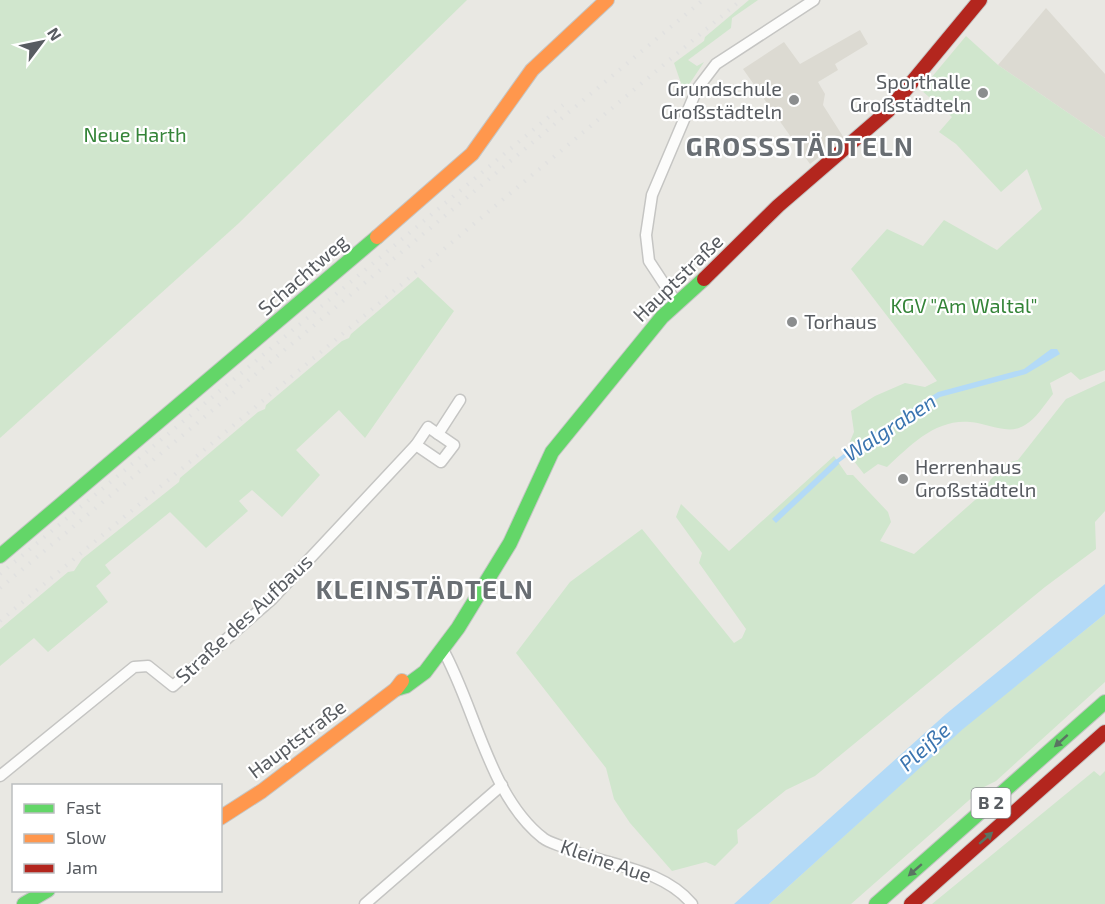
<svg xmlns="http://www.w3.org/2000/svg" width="1105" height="904" font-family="'Exo 2',sans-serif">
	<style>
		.education { fill: #dcdad2 }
		.green { fill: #d0e6cd }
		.water { fill: #b3daf7 }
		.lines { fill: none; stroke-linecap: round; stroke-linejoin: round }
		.stream { stroke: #b3daf7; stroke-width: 4 }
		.street-casing { stroke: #c5c5c3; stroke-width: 13 }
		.fast-casing { stroke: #c5c6c5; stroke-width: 16 }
		.slow-casing { stroke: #c5c6c5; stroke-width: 16 }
		.jam-casing { stroke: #c5c6c5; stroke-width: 16 }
		.street { stroke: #fcfcfb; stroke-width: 10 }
		.fast { stroke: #63d668; stroke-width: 14 }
		.slow { stroke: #ff974d; stroke-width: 14 }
		.jam { stroke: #b3261e; stroke-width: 14 }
		.rail { stroke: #e1e1e0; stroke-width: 4; stroke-dasharray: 1.5 8; stroke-linecap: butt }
		.oneway { fill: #5a7462 }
		.poi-dot { fill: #8b8d8e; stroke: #fff; stroke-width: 2 }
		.labels { text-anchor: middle; stroke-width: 4.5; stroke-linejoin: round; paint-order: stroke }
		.shield { fill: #fff; stroke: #8a8d90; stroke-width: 1.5 }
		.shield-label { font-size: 18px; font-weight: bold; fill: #585c61 }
		.poi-label { font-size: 20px; fill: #585c61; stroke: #fff; text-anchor: end }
		.park-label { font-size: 20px; fill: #348438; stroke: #fff }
		.street-label { font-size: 20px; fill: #585c61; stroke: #fff }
		.water-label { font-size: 21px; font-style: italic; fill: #3b75b0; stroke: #fff }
		.district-label { font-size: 26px; font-weight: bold; letter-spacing: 1.5px; fill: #696e73; stroke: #fff }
	</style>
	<rect width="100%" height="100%" fill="#e9e8e3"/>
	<g class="education">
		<polygon points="1046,8 1105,74 1105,138 998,65"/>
		<polygon points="860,30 868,44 835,64 838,70 818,82 825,94 823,105 844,138 810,164 743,69 784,42 800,64"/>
	</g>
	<g class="green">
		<polygon points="0,0 467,0 239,223 0,438"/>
		<polygon points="749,0 758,0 732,18 731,28 688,60 697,66 704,62 684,92 674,63 704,41 705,37"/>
		<path d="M966,36L998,65L1105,138V370L1080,380L1071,372L1050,383L1053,394C1045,404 1036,419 1025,425C1008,436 988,423 970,422C935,419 911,445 887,467L878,464L864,474L846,451L854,432L851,411L875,396L905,383L925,387L937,381L851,269L887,229L923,246L944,220L997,250L1042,209L1027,169L1001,192L956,144L939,132L952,117L921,90Z"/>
		<polygon points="418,277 454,311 365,438 339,410 296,450 320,475 282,517 252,490 239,501 248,511 206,548 170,512 105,565 111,573 96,586 108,602 48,652 34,638 0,666 0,629 68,572 74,571 82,559 179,482 180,478 258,412 265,409 266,405 342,341 349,338 351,334"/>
		<polygon points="1105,381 1105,511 1095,522 1096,549 1045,587 815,776 786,790 737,830 738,843 715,866 706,862 672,871 630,823 614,799 606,768 516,653 570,582 642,529 734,643 742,638 746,629 699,563 702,553 676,517 681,504 729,551 834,456 847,475 853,475 888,512 891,522 880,541 914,554 975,500 1003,464 1018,460 1066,399"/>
		<polygon points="1105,614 1105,682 996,781 984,787 851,904 769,904 963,728"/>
		<polygon points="1094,771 1100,776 1105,771 1105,904 932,904"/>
	</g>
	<g class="water">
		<polygon points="1051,349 1057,349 1060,354 1026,374 940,397 848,456 846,451 938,392 1024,369"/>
		<polygon points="836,459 839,464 776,523 772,519"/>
		<polygon points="1105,584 1105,614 963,729 769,904 734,904 946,714"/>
	</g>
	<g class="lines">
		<polyline class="stream" points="835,463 851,451"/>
		<defs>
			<g id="street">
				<polyline points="676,302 649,261 646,235 652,195 697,89 716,64 814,0"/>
				<polyline points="416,445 441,462 454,445 438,434"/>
				<path d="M442,648C475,706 489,796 543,838C549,843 560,845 568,849C609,866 662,868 692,904"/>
				<polyline points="0,776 134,667 148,666 173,686 272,599 416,445 428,427 438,434 460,400"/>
				<polyline points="365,904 502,785"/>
			</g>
			<g id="fast">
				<polyline points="0,556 377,237"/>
				<polyline points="396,689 406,686 425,672 458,628 510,543 552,452 662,317 704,279"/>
				<polyline points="24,904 48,890"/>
				<polyline points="876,904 1105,702"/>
			</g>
			<g id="slow">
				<polyline points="377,237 472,154 532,70 607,0"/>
				<polyline points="220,818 262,791 396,689 402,681"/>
			</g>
			<g id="jam">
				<polyline points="704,279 778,206 888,111 980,0"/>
				<polyline points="911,904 1105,732"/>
			</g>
		</defs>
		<use href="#street" class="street-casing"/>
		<use href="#fast" class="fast-casing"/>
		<use href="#slow" class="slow-casing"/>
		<use href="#jam" class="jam-casing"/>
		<use href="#street" class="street"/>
		<use href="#fast" class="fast"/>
		<use href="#slow" class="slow"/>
		<use href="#jam" class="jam"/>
		<g class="rail">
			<polyline points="0,574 563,105"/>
			<polyline points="0,588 703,0"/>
			<polyline points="0,621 741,0"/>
		</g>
	</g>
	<defs><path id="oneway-solid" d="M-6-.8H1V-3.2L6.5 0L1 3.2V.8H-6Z" transform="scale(1.5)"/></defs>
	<g class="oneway">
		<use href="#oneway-solid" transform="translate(1061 741) rotate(138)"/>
		<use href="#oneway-solid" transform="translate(986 838) rotate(-41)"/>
		<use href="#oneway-solid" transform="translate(915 870) rotate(139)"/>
	</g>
	<g class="poi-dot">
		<circle cx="983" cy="93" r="6"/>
		<circle cx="794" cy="100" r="6"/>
		<circle cx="792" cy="322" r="6"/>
		<circle cx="903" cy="479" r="6"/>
	</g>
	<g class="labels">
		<rect class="shield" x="971.5" y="788" width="39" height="30" rx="4.5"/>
		<g class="shield-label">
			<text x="991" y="809">B 2</text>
		</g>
		<g class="poi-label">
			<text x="971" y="89">Sporthalle<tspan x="971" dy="23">Großstädteln</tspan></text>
			<text x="782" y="96">Grundschule<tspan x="782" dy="23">Großstädteln</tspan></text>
			<text x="804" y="329" text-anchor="start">Torhaus</text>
			<text x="915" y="474" text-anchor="start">Herrenhaus<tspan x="915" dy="23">Großstädteln</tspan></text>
		</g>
		<g class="park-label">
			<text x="135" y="142">Neue Harth</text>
			<text x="964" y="313">KGV "Am Waltal"</text>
		</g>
		<g class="street-label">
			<text transform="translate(303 275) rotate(-41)" y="7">Schachtweg</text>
			<text transform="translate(678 278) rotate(-44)" y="7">Hauptstraße</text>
			<text transform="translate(244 619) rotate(-43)" y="7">Straße des Aufbaus</text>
			<text transform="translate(297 739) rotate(-37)" y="7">Hauptstraße</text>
			<text transform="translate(606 861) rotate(19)" y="7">Kleine Aue</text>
		</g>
		<g class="water-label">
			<text transform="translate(890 428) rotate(-33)" y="7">Walgraben</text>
			<text transform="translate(925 747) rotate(-42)" y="7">Pleiße</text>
		</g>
		<g class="district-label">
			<text x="800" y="156">GROSSSTÄDTELN</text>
			<text x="425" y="599">KLEINSTÄDTELN</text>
		</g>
	</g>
	<rect x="12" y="784" width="210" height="108" fill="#ffffff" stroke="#bcbec0" stroke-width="1.5"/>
	<rect x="24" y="804" width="30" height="9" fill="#63d668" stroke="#bcbec0" stroke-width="1.5"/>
	<text x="66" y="814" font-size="18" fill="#585c61">Fast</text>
	<rect x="24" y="834" width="30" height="9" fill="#ff974d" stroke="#bcbec0" stroke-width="1.5"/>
	<text x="66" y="844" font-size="18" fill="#585c61">Slow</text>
	<rect x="24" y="864" width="30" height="9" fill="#b3261e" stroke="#bcbec0" stroke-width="1.5"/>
	<text x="66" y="874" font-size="18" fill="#585c61">Jam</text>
	<g transform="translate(42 42) rotate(58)" stroke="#ffffff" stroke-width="4.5" paint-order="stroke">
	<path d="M0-4.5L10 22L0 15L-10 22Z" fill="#585c61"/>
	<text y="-9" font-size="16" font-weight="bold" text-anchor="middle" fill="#585c61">N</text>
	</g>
</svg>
